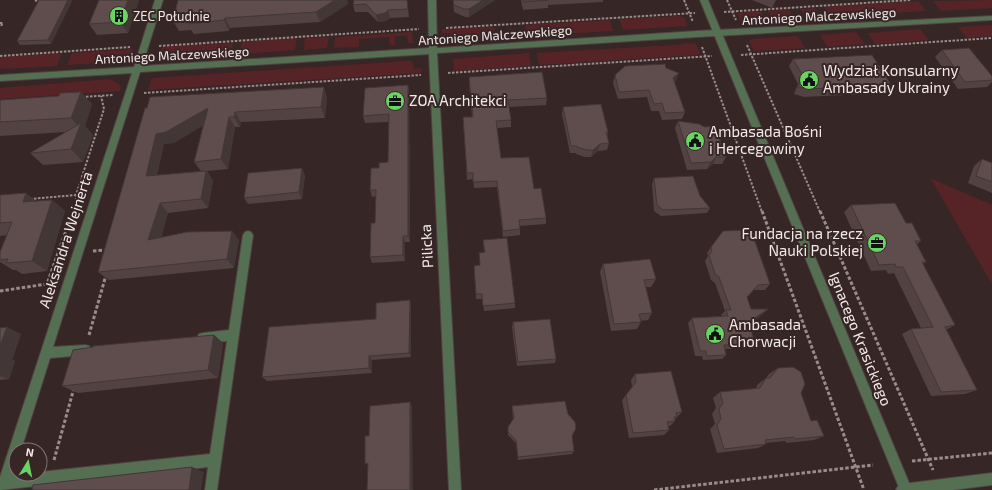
<svg xmlns="http://www.w3.org/2000/svg" width="992" height="490" font-family="'Exo 2',sans-serif">
	<style>
		.green { fill: #562427 }
		.lines { fill: none; stroke-linecap: round; stroke-linejoin: round }
		.minor-casing { stroke: #514141; stroke-width: 2 }
		.tertiary-casing { stroke: #514141; stroke-width: 2 }
		.path-far1 { stroke: #998c8c; stroke-width: 2; stroke-dasharray: 2.5 1.5; stroke-linecap: butt }
		.path { stroke: #998c8c; stroke-width: 3; stroke-dasharray: 3.5 2; stroke-linecap: butt }
		.minor { fill: #556f53; fill-rule: evenodd }
		.tertiary { fill: #556f53; fill-rule: evenodd }
		.wall { fill: #524242; fill-rule: evenodd }
		.shaded-wall { fill: #423636 }
		.building { fill: #5f4d4d; stroke: #423636 }
		.labels { text-anchor: middle; stroke-width: 4; stroke-linejoin: round; paint-order: stroke }
		.far-poi-label { font-size: 13px; fill: #f4e9e9; stroke: #362626; text-anchor: start }
		.far-street-label { font-size: 13px; fill: #f4e9e9; stroke: #362626 }
		.poi-label { font-size: 15px; fill: #f4e9e9; stroke: #362626; text-anchor: start }
		.street-label { font-size: 15px; fill: #f4e9e9; stroke: #362626 }
	</style>
	<rect width="100%" height="100%" fill="#362626"/>
	<g class="green">
		<polygon points="992,0 992,8 941,11 933,1"/>
		<polygon points="918,1 926,11 830,17 824,7"/>
		<polygon points="815,8 820,17 806,18 800,9"/>
		<polygon points="789,9 794,19 773,20 768,11"/>
		<polygon points="761,11 766,21 741,22 737,13"/>
		<polygon points="680,16 685,18 687,26 623,30 619,19"/>
		<polygon points="610,20 613,31 527,36 525,25"/>
		<polygon points="992,25 992,36 967,38 958,27"/>
		<polygon points="494,27 496,39 453,40 449,33 442,33 442,29"/>
		<polygon points="920,29 929,40 875,44 868,33"/>
		<polygon points="412,32 413,43 408,43 407,36 395,36 395,45 390,45 389,37 359,39 359,47 334,48 335,37"/>
		<polygon points="856,32 865,44 827,47 820,35"/>
		<polygon points="798,36 805,48 754,51 749,41 752,39"/>
		<polygon points="329,37 327,48 304,50 305,38"/>
		<polygon points="297,38 295,50 239,54 242,42"/>
		<polygon points="233,43 230,55 157,58 161,49 166,46"/>
		<polygon points="686,43 696,44 700,53 697,55 539,65 537,53 675,45"/>
		<polygon points="134,49 128,57 116,62 67,65 72,53"/>
		<polygon points="62,53 57,66 0,69 0,57"/>
		<polygon points="529,53 531,66 454,71 453,59"/>
		<polygon points="406,61 412,61 414,69 421,68 421,73 148,90 152,78"/>
		<polygon points="110,79 121,86 120,91 0,99 0,88"/>
		<polygon points="930,178 992,205 992,284 935,186"/>
	</g>
	<g class="lines">
		<defs>
			<g id="minor">
				<polygon points="155,0 163,0 142,66 429,48 428,0 436,0 437,48 697,31 992,16 992,20 697,37 437,53 461,490 449,490 429,54 140,72 53,347 85,345 89,346 91,350 89,354 85,355 50,358 21,450 16,450 16,466 13,475 40,474 40,472 210,454 227,341 203,343 199,342 197,338 199,334 203,333 229,330 243,235 245,232 248,231 251,232 253,235 217,490 205,490 208,467 0,490 0,477 132,73 0,81 0,75 134,67"/>
				<polygon points="992,473 992,485 953,490 896,490 898,486 902,484"/>
			</g>
			<polygon id="tertiary" points="700,0 708,0 912,490 900,490"/>
		</defs>
		<use href="#minor" class="minor-casing"/>
		<use href="#tertiary" class="tertiary-casing"/>
		<g class="path-far1">
			<polyline points="684,0 693,22"/>
			<polyline points="727,0 736,20"/>
			<polyline points="35,1 37,0"/>
			<polyline points="724,12 911,0"/>
			<polyline points="0,23 3,23 0,27"/>
			<polyline points="446,28 695,13"/>
			<polyline points="747,45 820,212"/>
			<polyline points="159,46 419,29"/>
			<polyline points="702,47 762,212"/>
			<polyline points="741,55 992,38"/>
			<polyline points="0,56 130,47"/>
			<polyline points="448,73 712,56"/>
			<polyline points="144,93 421,75"/>
			<polyline points="82,97 113,95"/>
			<polyline points="30,199 76,195"/>
			<polyline points="73,212 76,204 76,195 104,109 101,96"/>
		</g>
		<g class="path">
			<polyline points="762,211 864,490"/>
			<polyline points="820,211 933,470"/>
			<polyline points="93,251 106,250"/>
			<polyline points="0,291 47,284 73,211"/>
			<polyline points="89,335 106,275"/>
			<polyline points="54,460 74,388"/>
			<polyline points="912,461 992,453"/>
			<polyline points="654,490 873,465"/>
		</g>
		<use href="#minor" class="minor"/>
		<use href="#tertiary" class="tertiary"/>
	</g>
	<g class="wall">
		<polygon points="139,0 128,33 97,35 89,24"/>
		<polygon points="178,0 347,0 348,4 320,22 230,28 229,31 194,34 191,30 179,31 173,21"/>
		<polygon points="407,0 409,17 390,18 386,21 378,22 368,12 355,12 353,5"/>
		<polygon points="453,0 495,0 469,17 465,17 454,12"/>
		<polygon points="521,0 603,0 603,2 548,5 548,8 523,10"/>
		<polygon points="752,0 776,0 772,8"/>
		<polygon points="72,1 51,44 20,45 17,41"/>
		<polygon points="942,50 992,76 992,82 987,87 958,89 935,57"/>
		<polygon points="793,59 891,85 885,93 804,97 794,94 798,84 789,66"/>
		<polygon points="615,75 676,81 674,82 685,112 682,119 662,120 659,111 651,111 647,97 618,99 613,83"/>
		<polygon points="469,84 547,98 546,105 509,107 511,120 511,127 497,128 501,158 534,189 546,218 546,224 520,226 520,235 503,237 497,187 474,188 473,179 467,180 463,117 472,117"/>
		<polygon points="408,85 409,92 410,242 405,242 405,261 372,263 370,257 375,223 376,196 372,197 370,190 379,168 388,162 389,122 365,123 363,116"/>
		<path d="M324,87L327,98L325,118L241,122L240,127H235L228,169L207,171L213,181L208,208L168,213L161,238L232,231L239,240L234,268L109,280L98,272L145,108ZM203,125L194,162L201,171L157,175L164,144L174,143Z"/>
		<polygon points="81,92 92,104 85,126 93,135 83,162 43,165 30,153 66,132 0,136 0,100 59,96"/>
		<polygon points="563,107 608,132 607,137 609,143 607,150 598,151 591,157 585,157 576,154 576,153 570,153 562,114"/>
		<polygon points="678,121 726,157 722,164 713,164 707,169 687,170 675,128"/>
		<polygon points="982,159 992,163 992,193 968,183 974,166"/>
		<polygon points="305,175 302,199 248,204 244,198"/>
		<polygon points="654,178 700,196 710,208 707,213 661,216 654,211 652,184"/>
		<polygon points="26,193 36,201 52,200 65,211 47,271 22,274 16,270 13,270 0,262 0,252 7,235 0,236 0,195"/>
		<polygon points="851,205 906,223 921,241 917,244 926,262 923,264 955,325 946,330 977,390 965,394 931,396 902,334 911,329 921,328 894,273 888,274 886,270 871,271 844,212"/>
		<polygon points="483,240 515,303 515,308 484,311 482,299 476,299 474,266 480,265 484,253"/>
		<polygon points="753,241 770,284 765,290 753,290 747,297 751,309 768,309 763,314 749,324 755,344 750,348 725,349 726,355 722,359 703,360 702,356 695,356 688,323 692,318 722,316 721,315 725,311 715,283 711,280 705,261 708,256 707,253 711,247"/>
		<polygon points="603,264 656,279 651,287 646,287 652,313 648,320 640,321 641,322 637,329 611,331 600,272"/>
		<polygon points="411,305 411,357 372,360 372,373 267,381 262,377 376,319"/>
		<polygon points="513,322 556,359 555,363 517,366 512,327"/>
		<polygon points="0,328 21,334 12,360 15,361 9,379 0,380"/>
		<polygon points="214,335 223,343 218,378 78,393 62,386"/>
		<polygon points="778,368 801,393 811,421 824,436 814,440 787,443 785,441 766,443 766,444 758,448 717,453 710,429 715,424 712,414 716,408 713,398 720,392 755,389 758,384 766,378 769,374"/>
		<polygon points="635,374 682,412 677,417 675,420 675,421 670,426 668,426 669,430 664,435 629,438 622,400 632,387 631,380"/>
		<polygon points="512,406 572,436 574,451 572,454 518,460 516,443 508,435 508,427 513,419 512,410"/>
	</g>
	<g class="shaded-wall">
		<polygon points="68,0 72,0 72,1 51,44 48,40"/>
		<polygon points="128,0 139,0 128,33 120,22"/>
		<polygon points="335,0 347,0 348,4 320,22 316,12"/>
		<polygon points="483,0 495,0 469,17 469,9"/>
		<polygon points="388,10 390,18 386,21 378,22 376,15"/>
		<polygon points="225,18 230,28 229,31 224,20"/>
		<polygon points="679,73 676,81 670,86 673,78"/>
		<polygon points="408,85 409,92 410,242 408,236"/>
		<polygon points="324,87 327,98 325,118 321,107"/>
		<polygon points="81,92 92,104 85,126 93,135 83,162 71,149 79,127 71,118"/>
		<polygon points="208,108 214,119 174,143 164,144 154,186 146,176 156,134"/>
		<polygon points="235,112 241,122 240,127 234,117"/>
		<polygon points="229,117 235,127 228,169 221,159"/>
		<polygon points="600,144 598,151 591,157 593,150"/>
		<polygon points="716,157 713,164 707,169 711,162"/>
		<polygon points="302,168 305,175 302,199 299,192"/>
		<polygon points="206,171 213,181 208,208 201,199"/>
		<polygon points="26,193 40,205 23,202"/>
		<polygon points="52,200 65,211 47,271 32,261"/>
		<polygon points="160,203 168,213 158,249 148,240"/>
		<polygon points="232,231 239,240 234,268 227,259"/>
		<polygon points="403,236 405,242 405,261 403,255"/>
		<polygon points="410,300 411,305 411,357 409,353"/>
		<polygon points="768,309 763,314 744,327 749,322"/>
		<polygon points="7,327 21,334 12,360 15,361 9,379 0,376 0,346"/>
		<polygon points="214,335 223,343 218,378 208,370"/>
		<polygon points="369,356 372,360 372,373 369,368"/>
		<polygon points="410,402 412,406 413,490 410,490"/>
		<polygon points="192,467 204,472 201,490 189,490"/>
	</g>
	<g class="building">
		<polygon points="39,0 68,0 48,40 17,41"/>
		<polygon points="99,0 128,0 120,22 89,24"/>
		<polygon points="178,0 335,0 316,12 225,18 224,20 188,24 189,21 186,21 187,20 173,21"/>
		<polygon points="354,0 407,0 408,9 388,10 385,13 376,15 366,4 353,5"/>
		<polygon points="453,0 483,0 469,9 464,9 454,5"/>
		<polygon points="523,0 549,0 523,2"/>
		<polygon points="969,48 992,76 992,80 965,82 942,50"/>
		<polygon points="872,55 891,85 809,89 798,87 803,76 793,59"/>
		<polygon points="665,64 666,68 679,73 673,78 685,112 665,113 662,103 654,104 649,90 619,92 615,75 625,66"/>
		<polygon points="542,72 547,98 508,100 511,120 496,121 501,158 529,157 534,189 541,188 546,218 519,220 520,229 503,231 497,181 473,182 473,173 467,173 463,117 473,117 469,77"/>
		<polygon points="408,85 408,236 403,236 403,255 370,257 371,223 375,223 376,190 370,190 371,168 379,168 379,163 388,162 389,114 363,116 365,88"/>
		<polygon points="324,87 321,107 235,112 234,117 229,117 221,159 194,162 208,108 166,132 156,134 146,176 206,171 201,199 160,203 148,240 187,232 232,231 227,259 98,272 145,108 147,108 150,97"/>
		<polygon points="81,92 71,118 0,122 0,100 59,96 60,93"/>
		<polygon points="601,104 608,132 606,132 609,143 600,144 593,150 587,150 577,147 577,146 571,146 563,107"/>
		<polygon points="678,121 699,124 705,127 715,126 726,157 716,157 711,162 691,163"/>
		<polygon points="81,123 71,149 30,153"/>
		<polygon points="982,159 992,163 992,182 976,176"/>
		<polygon points="302,168 299,192 244,198 248,173"/>
		<polygon points="693,176 700,196 710,208 663,210 657,205 654,178"/>
		<polygon points="26,193 23,202 52,200 32,261 6,263 8,259 0,260 0,252 12,222 0,223 0,195"/>
		<polygon points="895,203 906,223 912,223 921,241 915,241 926,262 922,262 955,325 945,327 977,390 941,392 911,329 933,327 903,267 896,267 895,264 879,265 851,205"/>
		<polygon points="749,230 753,241 755,241 770,284 758,285 747,297 751,309 768,309 749,322 755,344 724,345 726,355 707,356 706,351 700,351 692,318 728,316 726,310 731,310 719,277 715,274 709,255 712,251 711,247 723,231"/>
		<polygon points="507,238 515,303 483,306 482,294 476,294 474,266 480,265 479,253 485,252 483,240"/>
		<polygon points="650,259 656,279 644,280 652,313 639,314 641,322 614,324 603,264"/>
		<polygon points="410,300 409,353 369,356 369,368 262,377 269,327 376,319 376,303"/>
		<polygon points="550,319 556,359 518,362 513,322"/>
		<polygon points="7,327 0,346 0,328"/>
		<polygon points="214,335 208,370 62,386 73,350 93,347 93,346"/>
		<polygon points="793,367 801,372 805,384 801,393 811,421 817,420 824,436 796,439 794,437 765,440 766,444 724,449 717,425 721,419 719,409 723,403 720,392 760,388 766,378 770,378 778,368"/>
		<polygon points="671,371 682,412 676,413 677,417 674,417 675,421 667,422 669,430 633,433 626,395 636,382 635,374"/>
		<polygon points="565,401 568,414 575,422 576,428 572,436 574,451 518,457 516,440 508,432 508,427 514,418 512,406"/>
		<polygon points="410,402 410,490 367,490 368,463 365,464 365,436 369,436 370,406"/>
		<polygon points="192,467 189,490 32,490 33,485"/>
	</g>
	<defs>
		<symbol id="building-disc" viewBox="-11 -11 22 22"><circle r="9.5" fill="#69d464" stroke="#362626"/><path d="M-4-6H4V6H1V3H-1V6H-4ZM-2.5-4.3h1.7v1.8h-1.7ZM.8-4.3h1.7v1.8H.8ZM-2.5-1h1.7V.8h-1.7ZM.8-1h1.7V.8H.8Z" fill="#111"/></symbol>
		<symbol id="civic-disc" viewBox="-11 -11 22 22"><circle r="9.5" fill="#69d464" stroke="#362626"/><path d="M-.6-6.5H3V-4.5H.6V-3L4-1V1h2V6H-6V1h2V-1L-.6-3ZM-1.2 2.5V6h2.4V2.5Z" fill="#111"/></symbol>
		<symbol id="office-disc" viewBox="-11 -11 22 22"><circle r="9.5" fill="#69d464" stroke="#362626"/><path d="M-6-3h4V-5.5h4V-3h4V5H-6ZM-1-4.5V-3h2v-1.5ZM-6 0V1H6V0Z" fill="#111"/></symbol>
	</defs>
	<g fill-rule="evenodd">
		<use href="#building-disc" x="108" y="5" width="22" height="22"/>
		<use href="#civic-disc" x="798" y="69" width="22" height="22"/>
		<use href="#office-disc" x="384" y="90" width="22" height="22"/>
		<use href="#civic-disc" x="684" y="130" width="22" height="22"/>
		<use href="#office-disc" x="866" y="232" width="22" height="22"/>
		<use href="#civic-disc" x="704" y="323" width="22" height="22"/>
	</g>
	<g class="labels">
		<g class="far-poi-label">
			<text x="133" y="21">ZEC Południe</text>
		</g>
		<g class="far-street-label">
			<text transform="translate(819 16) rotate(-3)" y="5">Antoniego Malczewskiego</text>
			<text transform="translate(495 35) rotate(-4)" y="5">Antoniego Malczewskiego</text>
			<text transform="translate(172 55) rotate(-3)" y="5">Antoniego Malczewskiego</text>
		</g>
		<g class="poi-label">
			<text x="823" y="76">Wydział Konsularny<tspan x="823" dy="17">Ambasady Ukrainy</tspan></text>
			<text x="409" y="106">ZOA Architekci</text>
			<text x="709" y="137">Ambasada Bośni<tspan x="709" dy="17">i Hercegowiny</tspan></text>
			<text x="863" y="239" text-anchor="end">Fundacja na rzecz<tspan x="863" dy="17">Nauki Polskiej</tspan></text>
			<text x="729" y="330">Ambasada<tspan x="729" dy="17">Chorwacji</tspan></text>
		</g>
		<g class="street-label">
			<text transform="translate(66 240) rotate(-72)" y="5">Aleksandra Wejnerta</text>
			<text transform="translate(427 246) rotate(-93)" y="5">Pilicka</text>
			<text transform="translate(860 339) rotate(68)" y="5">Ignacego Krasickiego</text>
		</g>
	</g>
	<g transform="translate(28 462) rotate(10)"><circle r="19" fill="#362626" stroke="#827474"/>
	<path d="M0-3L7 15L0 10L-7 15Z" fill="#69d464"/>
	<text y="-6" font-size="11" font-weight="bold" text-anchor="middle" fill="#f4e9e9">N</text>
	</g>
</svg>
